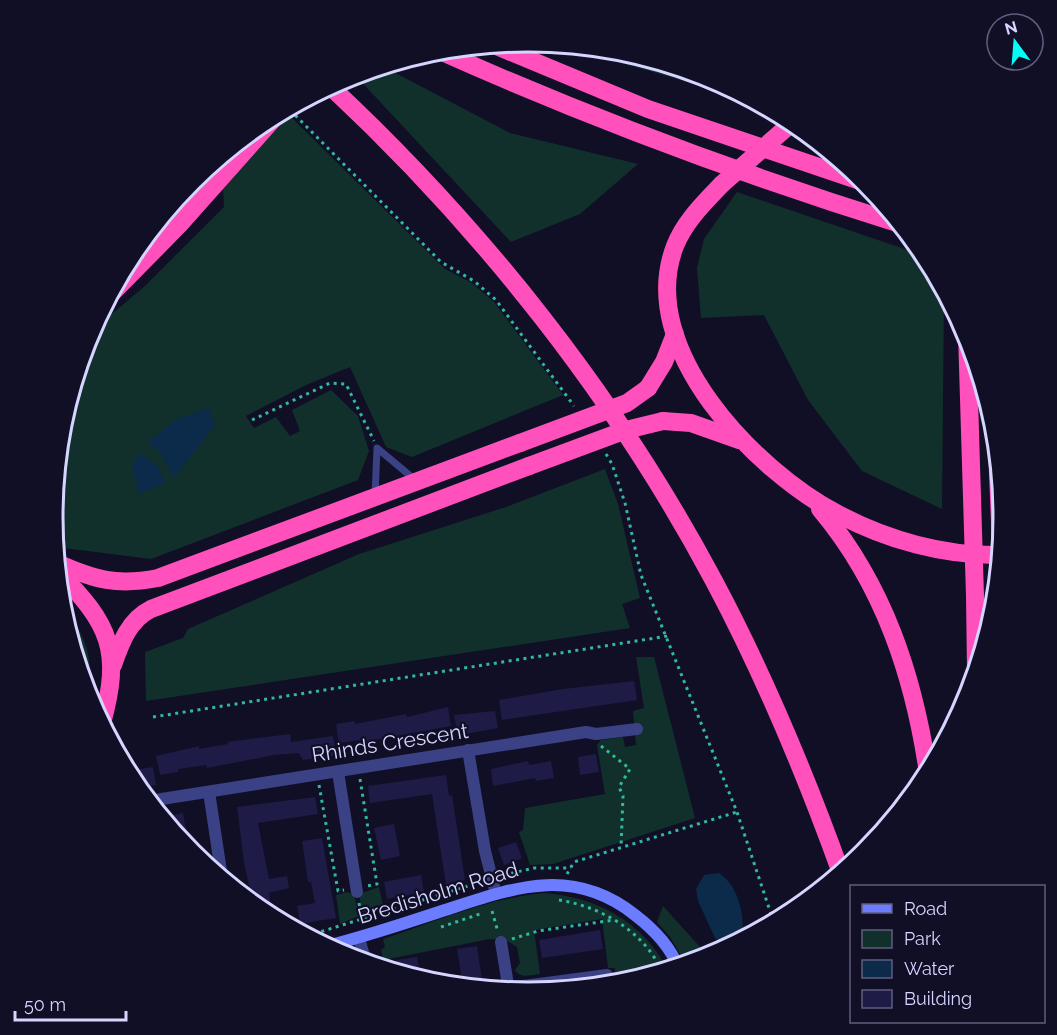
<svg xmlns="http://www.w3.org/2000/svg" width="1057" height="1035" font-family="Raleway,sans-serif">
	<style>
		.green { fill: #12302b }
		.water { fill: #0c2a49 }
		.building { fill: #1e1b47 }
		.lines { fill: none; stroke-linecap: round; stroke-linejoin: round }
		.path { stroke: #2fb99e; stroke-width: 3; stroke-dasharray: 3 4.5; stroke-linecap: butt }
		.lane { stroke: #3a4185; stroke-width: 7 }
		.street { stroke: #3a4185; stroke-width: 12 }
		.secondary { stroke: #6c7cff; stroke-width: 12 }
		.highway { stroke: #ff50bb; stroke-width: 18 }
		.highway-bridge { stroke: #ff50bb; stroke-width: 18 }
		.labels { text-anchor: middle; stroke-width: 4.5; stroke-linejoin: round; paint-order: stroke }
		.street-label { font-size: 21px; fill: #d5d5ff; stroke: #100f26 }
		.rim { fill: none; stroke: #d5d5ff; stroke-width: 3 }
	</style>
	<rect width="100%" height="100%" fill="#100f26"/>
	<g class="green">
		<path d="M578,47C640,53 698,72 754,101L594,55Z"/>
		<polygon points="384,67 510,133 638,164 580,214 511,242 355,75"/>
		<polygon points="289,115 445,269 472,283 494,302 563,395 412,457 386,447 350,367 306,385 246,416 254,428 276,417 290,436 300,431 292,410 331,390 358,416 369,451 358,480 151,559 56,547 53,517 62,424 88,341 113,313 145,286 224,207 223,188"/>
		<polygon points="737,192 925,256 944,291 942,509 862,471 808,400 764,315 701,318 697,268 704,239"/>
		<polygon points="605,469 618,504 640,598 622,604 630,628 146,701 145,652 183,638 188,629 359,554 506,507"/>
		<path d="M61,601C83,633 95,654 88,694Z"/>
		<polygon points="636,657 654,657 695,818 553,864 530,865 519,832 523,830 525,808 605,794 597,745 601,740 623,737 625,747 636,745 633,711 644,708"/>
		<polygon points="379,887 384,910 363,915 359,894"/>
		<polygon points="347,892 354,895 359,916 340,924 336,895"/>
		<path d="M544,893C597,897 642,921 668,970L614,985L615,968H608L602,919L534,930L540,974C530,975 521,979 515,970L520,963L517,947L504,939H490L383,960L381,950L385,947L383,939C435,922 489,898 544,893Z"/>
		<polygon points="663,906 709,957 686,964 670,937 657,922"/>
	</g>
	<g class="water">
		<polygon points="209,408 215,425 174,478 162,455 148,442 175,420"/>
		<polygon points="140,453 156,465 166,482 139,494 132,466"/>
		<path d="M719,873C739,886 746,918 741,940L729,947L715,938L698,901L696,889L704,875Z"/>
	</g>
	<g class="building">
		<polygon points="634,681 637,700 502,720 499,700 563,689"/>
		<polygon points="448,707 451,726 363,742 362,740 339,743 336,724 355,721 355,724 406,714 407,717"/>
		<polygon points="495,711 498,728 460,735 457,732 454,715"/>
		<polygon points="290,734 291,742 333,736 336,753 333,756 303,760 299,753 274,755 207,768 206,765 178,769 178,772 160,775 156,756 199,746 199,749 228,744 227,742"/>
		<polygon points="596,754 599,772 580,775 578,757"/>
		<polygon points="528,761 529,765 551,761 554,778 536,781 535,778 493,786 491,769"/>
		<polygon points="153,767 156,785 138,788 135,770"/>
		<polygon points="446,775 449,796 452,795 465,880 446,885 432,794 370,803 368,786"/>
		<polygon points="315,797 318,814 258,823 269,879 287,876 289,888 269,893 273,918 253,904 244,862 237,807"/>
		<polygon points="183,813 189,850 162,817"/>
		<polygon points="394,824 400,856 381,860 374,828"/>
		<polygon points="322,838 336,918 300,924 297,906 315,903 311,882 308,882 302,841"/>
		<polygon points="516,842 522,858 504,865 498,848"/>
		<polygon points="421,875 424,892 387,899 384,882"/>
		<polygon points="600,930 603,949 542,958 539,940"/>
		<polygon points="477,946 483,987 463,986 457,949"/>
		<polygon points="417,957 420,975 412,977 399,973 397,960"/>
	</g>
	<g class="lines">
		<g class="path">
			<polyline points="290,110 441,262 474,281 496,300 574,406"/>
			<polyline points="252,420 330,383 346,384 374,441"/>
			<polyline points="606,454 612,464 625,503 641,575 737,812 774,923"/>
			<polyline points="153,717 668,636"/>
			<polyline points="601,746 630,769 619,787 623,796 621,847"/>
			<polyline points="360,779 377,884 367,886"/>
			<polyline points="319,785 338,891 344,890"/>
			<polyline points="567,874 574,862 737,812"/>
			<polyline points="504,875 534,868 571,868"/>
			<path d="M559,900C602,907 643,931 662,971"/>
			<polyline points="359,903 362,920"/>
			<polyline points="492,911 498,932"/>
			<polyline points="441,927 483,913"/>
			<polyline points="307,936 481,882"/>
			<polyline points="512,939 538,931 614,920"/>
		</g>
		<polyline class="lane" points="375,496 377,448 414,479"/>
		<g class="street">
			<polyline points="468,750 485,851 496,894"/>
			<polyline points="338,772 357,892"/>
			<polyline points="209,792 222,878"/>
			<polyline points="149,801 586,732 596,734 637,729"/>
			<polyline points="359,938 366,963"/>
			<polyline points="501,942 509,991"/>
			<polyline points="508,988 607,975"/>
		</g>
		<path class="secondary" d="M327,946C367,936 406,923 445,910C513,888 572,865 635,915C652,928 670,946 678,967"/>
		<g class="highway">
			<polyline points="494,45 648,109 866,183"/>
			<path d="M440,51C590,118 743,175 900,224"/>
			<path d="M331,87C483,229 616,397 714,581C764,675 805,773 841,873"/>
			<path d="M722,184C704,203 685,221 675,246C635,349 756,471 838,514C887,540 944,556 1000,555"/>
			<polyline points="113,292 179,225 275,117"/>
			<polyline points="648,388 664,362 675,334"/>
			<polyline points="663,421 691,423 739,440"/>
			<polyline points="997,448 1001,548"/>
			<path d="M820,509C884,585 914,677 928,773"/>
			<path d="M57,563C95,580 117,586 158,578L520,443"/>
			<path d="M58,572C110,624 122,651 102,723"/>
			<polyline points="975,596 976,671"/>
			<path d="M113,665C121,642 129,620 151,609L529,466"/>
		</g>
		<g class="highway-bridge">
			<polyline points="722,184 793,122"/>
			<polyline points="967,333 975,596"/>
			<polyline points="520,443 627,403 648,388"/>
			<polyline points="529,466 626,430 663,421"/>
		</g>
	</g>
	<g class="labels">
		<g class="street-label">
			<text transform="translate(390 743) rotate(-9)" y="7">Rhinds Crescent</text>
			<text transform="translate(438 893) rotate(-17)" y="7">Bredisholm Road</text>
		</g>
	</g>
	<path d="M0 0H1057V1035H0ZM63 517a465 465 0 1 1 930 0a465 465 0 1 1-930 0Z" fill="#100f26" fill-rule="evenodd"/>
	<path class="rim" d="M63 517a465 465 0 1 1 930 0a465 465 0 1 1-930 0Z"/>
	<rect x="850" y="885" width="195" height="138" fill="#100f26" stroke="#5f5e7d" stroke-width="1.5"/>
	<rect x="862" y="904" width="30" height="9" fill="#6c7cff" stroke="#5f5e7d" stroke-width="1.5"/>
	<text x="904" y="915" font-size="18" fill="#d5d5ff">Road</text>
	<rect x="862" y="930" width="30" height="18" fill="#12302b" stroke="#5f5e7d" stroke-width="1.5"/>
	<text x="904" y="945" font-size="18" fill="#d5d5ff">Park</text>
	<rect x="862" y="960" width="30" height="18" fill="#0c2a49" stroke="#5f5e7d" stroke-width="1.5"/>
	<text x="904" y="975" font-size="18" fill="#d5d5ff">Water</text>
	<rect x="862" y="990" width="30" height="18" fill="#1e1b47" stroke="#5f5e7d" stroke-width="1.5"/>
	<text x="904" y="1005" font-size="18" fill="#d5d5ff">Building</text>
	<g transform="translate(1015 42) rotate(344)"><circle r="28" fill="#100f26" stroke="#5f5e7d" stroke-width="1.5"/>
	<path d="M0-4.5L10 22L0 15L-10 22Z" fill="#01fff6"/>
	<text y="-9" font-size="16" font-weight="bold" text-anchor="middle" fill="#d5d5ff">N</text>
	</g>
	<path d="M15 1011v9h111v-9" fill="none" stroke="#d5d5ff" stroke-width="3"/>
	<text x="24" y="1011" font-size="18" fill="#d5d5ff" stroke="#100f26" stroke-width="4.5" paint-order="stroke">50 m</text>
</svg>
